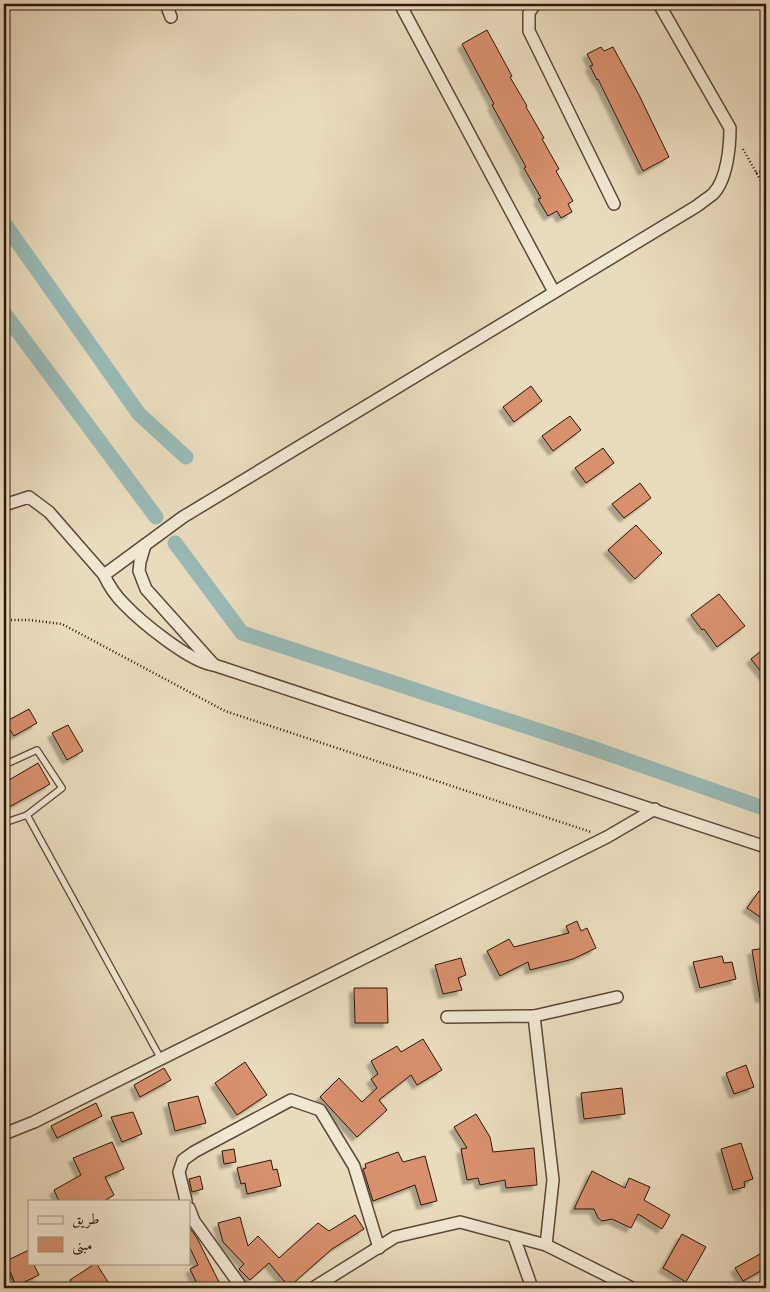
<svg xmlns="http://www.w3.org/2000/svg" width="770" height="1292" font-family="'IM FELL Great Primer',Amiri,serif">
	<style>
		.lines { fill: none; stroke-linecap: round; stroke-linejoin: round }
		.canal { stroke: #98bab6; stroke-width: 15 }
		.building { fill: #d8906d; stroke: #2e170b; filter: url(#shadow) }
		.service-casing { stroke: #5d4838; stroke-width: 8 }
		.minor-casing { stroke: #5d4838; stroke-width: 14 }
		.path { stroke: #2e170b; stroke-width: 2.5; stroke-dasharray: 1 2.5; stroke-linecap: butt }
		.service { stroke: #f1e8d4; stroke-width: 5.5 }
		.minor { stroke: #f1e8d4; stroke-width: 11 }
	</style>
	<defs>
		<filter id="shadow"><feDropShadow dx="-4.5" dy="4.5" stdDeviation="1" flood-color="#0004"/></filter>
	</defs>
	<rect width="100%" height="100%" fill="#e9dcbd"/>
	<filter id="stains"><feTurbulence type="fractalNoise" baseFrequency=".004" numOctaves="4"/><feColorMatrix values="0 0 0 0 .2 0 0 0 0 .09 0 0 0 0 .02 0 0 0 .5 -.17"/></filter>
	<radialGradient id="worn" r=".72"><stop offset=".6" stop-color="#630" stop-opacity="0"/><stop offset="1" stop-color="#630" stop-opacity=".3"/></radialGradient>
	<g class="lines">
		<g class="canal">
			<polyline points="4,223 139,414 186,457"/>
			<polyline points="4,313 156,517"/>
			<polyline points="175,543 242,633 595,749 766,809"/>
		</g>
	</g>
	<g class="building">
		<polygon points="487,30 512,76 510,77 527,106 526,107 544,138 542,139 559,169 556,171 573,201 568,204 572,212 561,218 557,211 548,216 538,199 541,198 524,168 526,167 492,105 494,104 462,44"/>
		<polygon points="601,47 604,51 613,47 639,95 669,157 643,171 598,79 597,80 590,66 593,65 587,54"/>
		<polygon points="531,386 542,401 514,422 503,407"/>
		<polygon points="570,416 581,430 553,451 542,436"/>
		<polygon points="603,448 614,463 586,483 575,468"/>
		<polygon points="640,483 651,498 624,518 612,504"/>
		<polygon points="636,525 662,553 635,579 608,550"/>
		<polygon points="719,594 745,626 717,647 704,629 702,630 691,615"/>
		<polygon points="766,647 766,678 751,659"/>
		<polygon points="29,709 37,723 14,736 5,722"/>
		<polygon points="68,725 83,751 67,760 52,733"/>
		<polygon points="38,763 50,784 4,810 4,783"/>
		<polygon points="759,891 766,896 766,921 747,908"/>
		<polygon points="577,921 581,931 587,928 596,948 573,959 530,970 528,962 500,976 487,951 509,939 514,947 569,933 566,926"/>
		<polygon points="765,948 766,998 760,998 752,950"/>
		<polygon points="722,956 724,963 732,962 736,979 700,988 693,962"/>
		<polygon points="461,958 466,975 458,978 462,990 443,994 435,965"/>
		<polygon points="354,988 387,988 388,1023 355,1023"/>
		<polygon points="423,1039 442,1070 417,1085 411,1075 379,1100 387,1110 357,1137 320,1097 339,1078 362,1102 377,1088 371,1079 378,1074 371,1061 397,1046 401,1052"/>
		<polygon points="245,1062 267,1095 237,1115 215,1083"/>
		<polygon points="746,1065 754,1087 734,1094 726,1073"/>
		<polygon points="164,1068 171,1080 140,1097 134,1085"/>
		<polygon points="622,1088 625,1114 584,1119 581,1093"/>
		<polygon points="198,1096 206,1123 175,1131 168,1103"/>
		<polygon points="96,1103 102,1116 57,1138 51,1126"/>
		<polygon points="133,1112 142,1134 122,1142 111,1117"/>
		<polygon points="476,1114 490,1137 493,1152 534,1148 537,1185 506,1188 505,1180 480,1185 478,1178 467,1180 461,1149 467,1148 454,1127"/>
		<polygon points="112,1142 124,1169 105,1177 114,1195 104,1201 59,1201 54,1190 81,1175 73,1158"/>
		<polygon points="741,1143 753,1179 744,1182 745,1187 733,1190 721,1149"/>
		<polygon points="234,1149 236,1162 224,1164 222,1151"/>
		<polygon points="398,1152 403,1162 425,1156 437,1201 421,1205 415,1185 373,1201 363,1169 366,1168 365,1164"/>
		<polygon points="271,1160 273,1170 277,1169 281,1186 247,1194 245,1183 241,1184 237,1168"/>
		<polygon points="592,1171 625,1188 629,1178 650,1187 644,1200 670,1215 662,1229 638,1214 631,1228 612,1219 602,1221 598,1218 594,1209 574,1209"/>
		<polygon points="200,1176 203,1189 192,1192 189,1179"/>
		<polygon points="355,1215 364,1229 332,1249 289,1287 269,1263 250,1280 239,1269 244,1264 223,1242 218,1223 240,1217 248,1246 258,1236 279,1258 318,1223 329,1231"/>
		<polygon points="189,1227 197,1238 222,1288 199,1288 190,1269 198,1265 189,1246"/>
		<polygon points="682,1234 706,1247 686,1282 663,1268"/>
		<polygon points="29,1250 29,1263 33,1263 39,1275 16,1286 11,1273 6,1270 4,1262"/>
		<polygon points="760,1254 766,1265 766,1268 743,1281 735,1268"/>
		<polygon points="96,1263 108,1282 99,1288 75,1288 70,1280"/>
	</g>
	<g class="lines">
		<defs>
			<g id="service">
				<polyline points="4,765 37,750 62,788 27,815 161,1059"/>
				<polyline points="4,823 27,815"/>
			</g>
			<g id="minor">
				<polyline points="166,4 171,17"/>
				<polyline points="400,4 554,292"/>
				<polyline points="535,4 529,13 529,31 614,204"/>
				<path d="M4,505L29,497L49,512L104,575C109,586 115,595 124,604C140,621 191,663 214,665L766,847"/>
				<polyline points="145,545 140,562 139,571 146,589 214,665"/>
				<path d="M104,575L183,517L697,206C702,202 708,198 713,194C727,180 730,147 730,128L659,4"/>
				<polyline points="534,1016 617,997"/>
				<polyline points="447,1017 534,1016 553,1180 546,1245"/>
				<polyline points="4,1134 34,1122 607,837 655,809"/>
				<polyline points="186,1201 179,1172 183,1160 194,1152 291,1100 320,1110 354,1166 379,1248"/>
				<polyline points="189,1208 194,1221 242,1288"/>
				<polyline points="514,1237 532,1288"/>
				<polyline points="4,1277 9,1288"/>
				<polyline points="313,1288 395,1237 460,1222 546,1245 632,1288"/>
			</g>
		</defs>
		<use href="#service" class="service-casing"/>
		<use href="#minor" class="minor-casing"/>
		<g class="path">
			<polyline points="743,149 766,190"/>
			<polyline points="756,173 766,170"/>
			<polyline points="4,620 29,620 62,624 225,711 591,832"/>
		</g>
		<use href="#service" class="service"/>
		<use href="#minor" class="minor"/>
	</g>
	<rect width="770" height="1292" fill="none" stroke="#e9dcbd" stroke-width="20"/>
	<rect x="5" y="5" width="760" height="1282" fill="none" stroke="#2e170b" stroke-width="2.5"/>
	<rect x="10" y="10" width="750" height="1272" fill="none" stroke="#2e170b"/>
	<rect x="28" y="1200" width="162" height="65" fill="#f1e8d4" stroke="#a39484"/>
	<rect x="38" y="1216" width="25" height="8" fill="#f1e8d4" stroke="#a39484"/>
	<text x="72" y="1224" font-size="15" fill="#2e170b">طريق</text>
	<rect x="38" y="1237" width="25" height="15" fill="#d8906d" stroke="#a39484"/>
	<text x="72" y="1250" font-size="15" fill="#2e170b">مبنى</text>
	<rect width="100%" height="100%" filter="url(#stains)"/>
	<rect width="100%" height="100%" fill="url(#worn)"/>
</svg>
